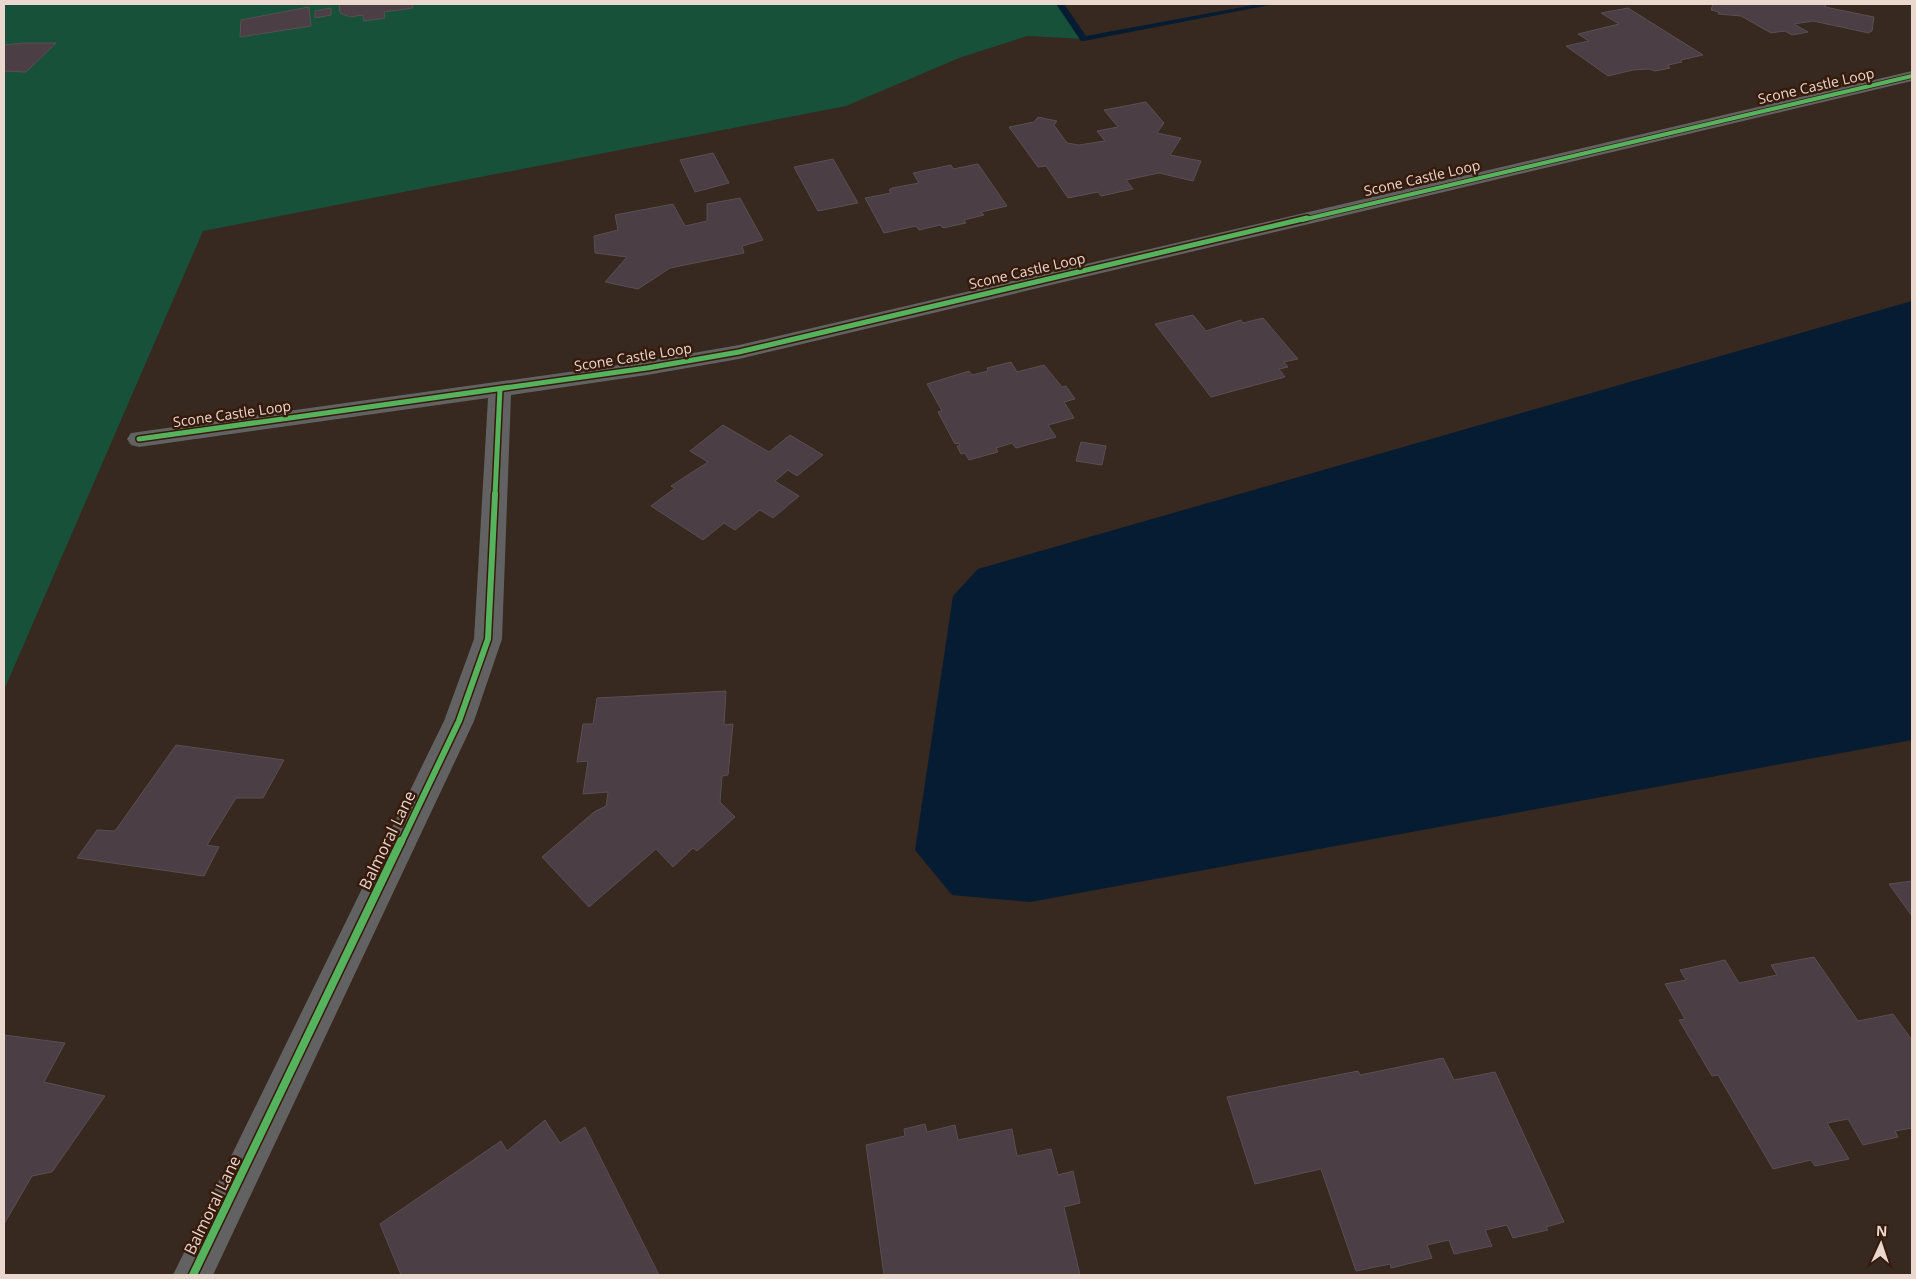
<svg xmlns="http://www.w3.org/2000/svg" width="1916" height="1279" font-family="'Open Sans',sans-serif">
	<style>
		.green { fill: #18513a }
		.water { fill: #061c32 }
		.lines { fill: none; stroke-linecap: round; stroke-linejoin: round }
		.stream { fill: #061c32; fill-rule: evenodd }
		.building { fill: #4c3e45; stroke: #594f52 }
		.minor { fill: #626262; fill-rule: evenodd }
		.cycleway-far3-casing { stroke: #361b0d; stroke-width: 5.5 }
		.cycleway-far2-casing { stroke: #361b0d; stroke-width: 8 }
		.cycleway-far1-casing { stroke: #361b0d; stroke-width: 9 }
		.cycleway-casing { stroke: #361b0d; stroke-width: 11 }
		.cycleway-far3 { stroke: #56b35d; stroke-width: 4 }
		.cycleway-far2 { stroke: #56b35d; stroke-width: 5 }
		.cycleway-far1 { stroke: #56b35d; stroke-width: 6 }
		.cycleway { stroke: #56b35d; stroke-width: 8 }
		.labels { text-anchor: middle; stroke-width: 5; stroke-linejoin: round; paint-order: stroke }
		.far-street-label { font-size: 14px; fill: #ead7ce; stroke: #361b0d }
		.street-label { font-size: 16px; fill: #ead7ce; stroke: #361b0d }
	</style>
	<rect width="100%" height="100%" fill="#372820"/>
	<polygon class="green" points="4,4 1059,4 1084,39 1027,36 959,58 846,106 203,231 4,690"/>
	<polygon class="water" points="1912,301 1912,740 1030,902 952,895 915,850 953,596 978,569"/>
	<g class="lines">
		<polygon class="stream" points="1056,4 1064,4 1086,36 1259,4 1274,4 1084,41 1081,41"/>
	</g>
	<g class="building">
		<polygon points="339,4 412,4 413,8 384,12 385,18 364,21 363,15 350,17 340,13"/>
		<polygon points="1713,4 1826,4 1825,7 1874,17 1872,31 1869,33 1813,21 1794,24 1808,32 1792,35 1785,31 1771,33 1741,16 1718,14 1719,12 1711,10"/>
		<polygon points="309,7 311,26 240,37 241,20"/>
		<polygon points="331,8 331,15 315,18 315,11"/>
		<polygon points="1628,8 1703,55 1681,60 1682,62 1668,65 1670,68 1655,71 1649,69 1633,70 1608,76 1566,46 1589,41 1578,34 1619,24 1601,13"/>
		<polygon points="25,43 56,43 26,72 4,71 4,45"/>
		<polygon points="1146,102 1164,123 1157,133 1181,138 1170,155 1201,161 1193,181 1159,173 1126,180 1133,189 1101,196 1098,192 1068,198 1046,166 1038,167 1009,127 1034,122 1038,117 1057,121 1054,125 1067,143 1079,145 1105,141 1097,131 1118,127 1104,110"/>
		<polygon points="713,153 729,183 695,192 680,160"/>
		<polygon points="833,159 858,203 818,211 794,167"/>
		<polygon points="978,164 1007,206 981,212 984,215 964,220 966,223 943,228 940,225 919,230 916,226 884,233 865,198 891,193 889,190 892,188 919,183 913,173 951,165 953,169"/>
		<polygon points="740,198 763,240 742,246 744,253 670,268 638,289 605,282 627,257 595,253 594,236 618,230 615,215 673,204 685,226 707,221 707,204"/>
		<polygon points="1193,315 1206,331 1241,320 1243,323 1263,318 1298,359 1284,362 1288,367 1279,369 1285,377 1211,397 1155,324"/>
		<polygon points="1011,362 1017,372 1044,365 1062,387 1066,386 1075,399 1064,402 1074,418 1048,425 1056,437 1016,448 1012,443 996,448 998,452 969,460 965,453 961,454 957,446 960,446 959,443 955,444 938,412 942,411 927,384 969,371 972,375 988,371 987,368"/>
		<polygon points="723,425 769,452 790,435 823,455 797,476 788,470 775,481 799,496 773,518 760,510 735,530 724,523 703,540 651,506 675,488 671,486 708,462 690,451"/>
		<polygon points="1081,442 1106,446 1102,465 1076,461"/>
		<polygon points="726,691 724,725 733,724 728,775 722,776 720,802 735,817 697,851 693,848 673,867 656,849 589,907 542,857 594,812 606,806 608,792 583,794 588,761 577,762 583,724 593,724 597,698"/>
		<polygon points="176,745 284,760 263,798 236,798 207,845 219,847 204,876 77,858 97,830 115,831"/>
		<polygon points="1912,881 1912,916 1889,884"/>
		<polygon points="1814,957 1858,1021 1893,1014 1912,1040 1912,1128 1895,1131 1898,1137 1863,1145 1848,1119 1827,1123 1849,1159 1815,1166 1811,1160 1773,1169 1718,1075 1712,1076 1679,1020 1685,1019 1665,984 1686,980 1680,970 1725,960 1739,983 1777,975 1771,965"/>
		<polygon points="4,1035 65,1043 44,1082 105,1096 52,1172 32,1176 4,1224"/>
		<polygon points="1443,1058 1454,1080 1495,1072 1564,1222 1546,1227 1548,1230 1513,1238 1507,1225 1485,1230 1492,1246 1454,1254 1449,1240 1427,1245 1432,1258 1391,1268 1390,1264 1356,1271 1321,1169 1255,1184 1227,1097 1358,1071 1360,1075"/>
		<polygon points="545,1120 560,1143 585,1127 659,1275 401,1275 380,1224 501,1141 507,1151"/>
		<polygon points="925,1124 927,1132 955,1125 958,1140 1012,1129 1017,1156 1051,1149 1058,1175 1073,1171 1080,1203 1064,1207 1080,1275 884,1275 866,1145 905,1136 904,1129"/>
	</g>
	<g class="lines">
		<polygon class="minor" points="1912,71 1912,81 739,359 647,375 511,395 502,639 474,721 213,1275 173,1275 444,721 474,639 488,398 139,447 131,445 127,439 131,433 647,361 739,345"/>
		<defs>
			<polyline id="cycleway-far3" points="1302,220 1912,76"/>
			<g id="cycleway-far2">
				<polyline points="139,439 647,368 739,352 1307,218"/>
				<polyline points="495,495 500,389"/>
			</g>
			<polyline id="cycleway-far1" points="401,843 459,721 488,639 495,494"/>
			<polyline id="cycleway" points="193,1275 401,841"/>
		</defs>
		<use href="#cycleway-far3" class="cycleway-far3-casing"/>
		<use href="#cycleway-far2" class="cycleway-far2-casing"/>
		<use href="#cycleway-far1" class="cycleway-far1-casing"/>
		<use href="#cycleway" class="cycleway-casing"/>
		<use href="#cycleway-far3" class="cycleway-far3"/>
		<use href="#cycleway-far2" class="cycleway-far2"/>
		<use href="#cycleway-far1" class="cycleway-far1"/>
		<use href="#cycleway" class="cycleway"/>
	</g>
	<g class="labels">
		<g class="far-street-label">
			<text transform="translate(1816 86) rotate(-13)" y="5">Scone Castle Loop</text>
			<text transform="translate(1422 178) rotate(-13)" y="5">Scone Castle Loop</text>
			<text transform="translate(1027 271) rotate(-13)" y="5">Scone Castle Loop</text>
			<text transform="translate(633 357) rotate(-9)" y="5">Scone Castle Loop</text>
			<text transform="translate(232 414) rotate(-8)" y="5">Scone Castle Loop</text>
		</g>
		<g class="street-label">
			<text transform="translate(387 840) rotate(-64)" y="6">Balmoral Lane</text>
			<text transform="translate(212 1205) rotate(-64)" y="6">Balmoral Lane</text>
		</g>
	</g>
	<rect width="1916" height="1279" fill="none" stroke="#ead7ce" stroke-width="10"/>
	<g transform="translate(1881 1244) rotate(3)" stroke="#361b0d" stroke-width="4" paint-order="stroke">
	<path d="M0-4L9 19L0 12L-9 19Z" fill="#ead7ce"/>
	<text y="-8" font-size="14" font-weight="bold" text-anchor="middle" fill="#ead7ce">N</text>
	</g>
</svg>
